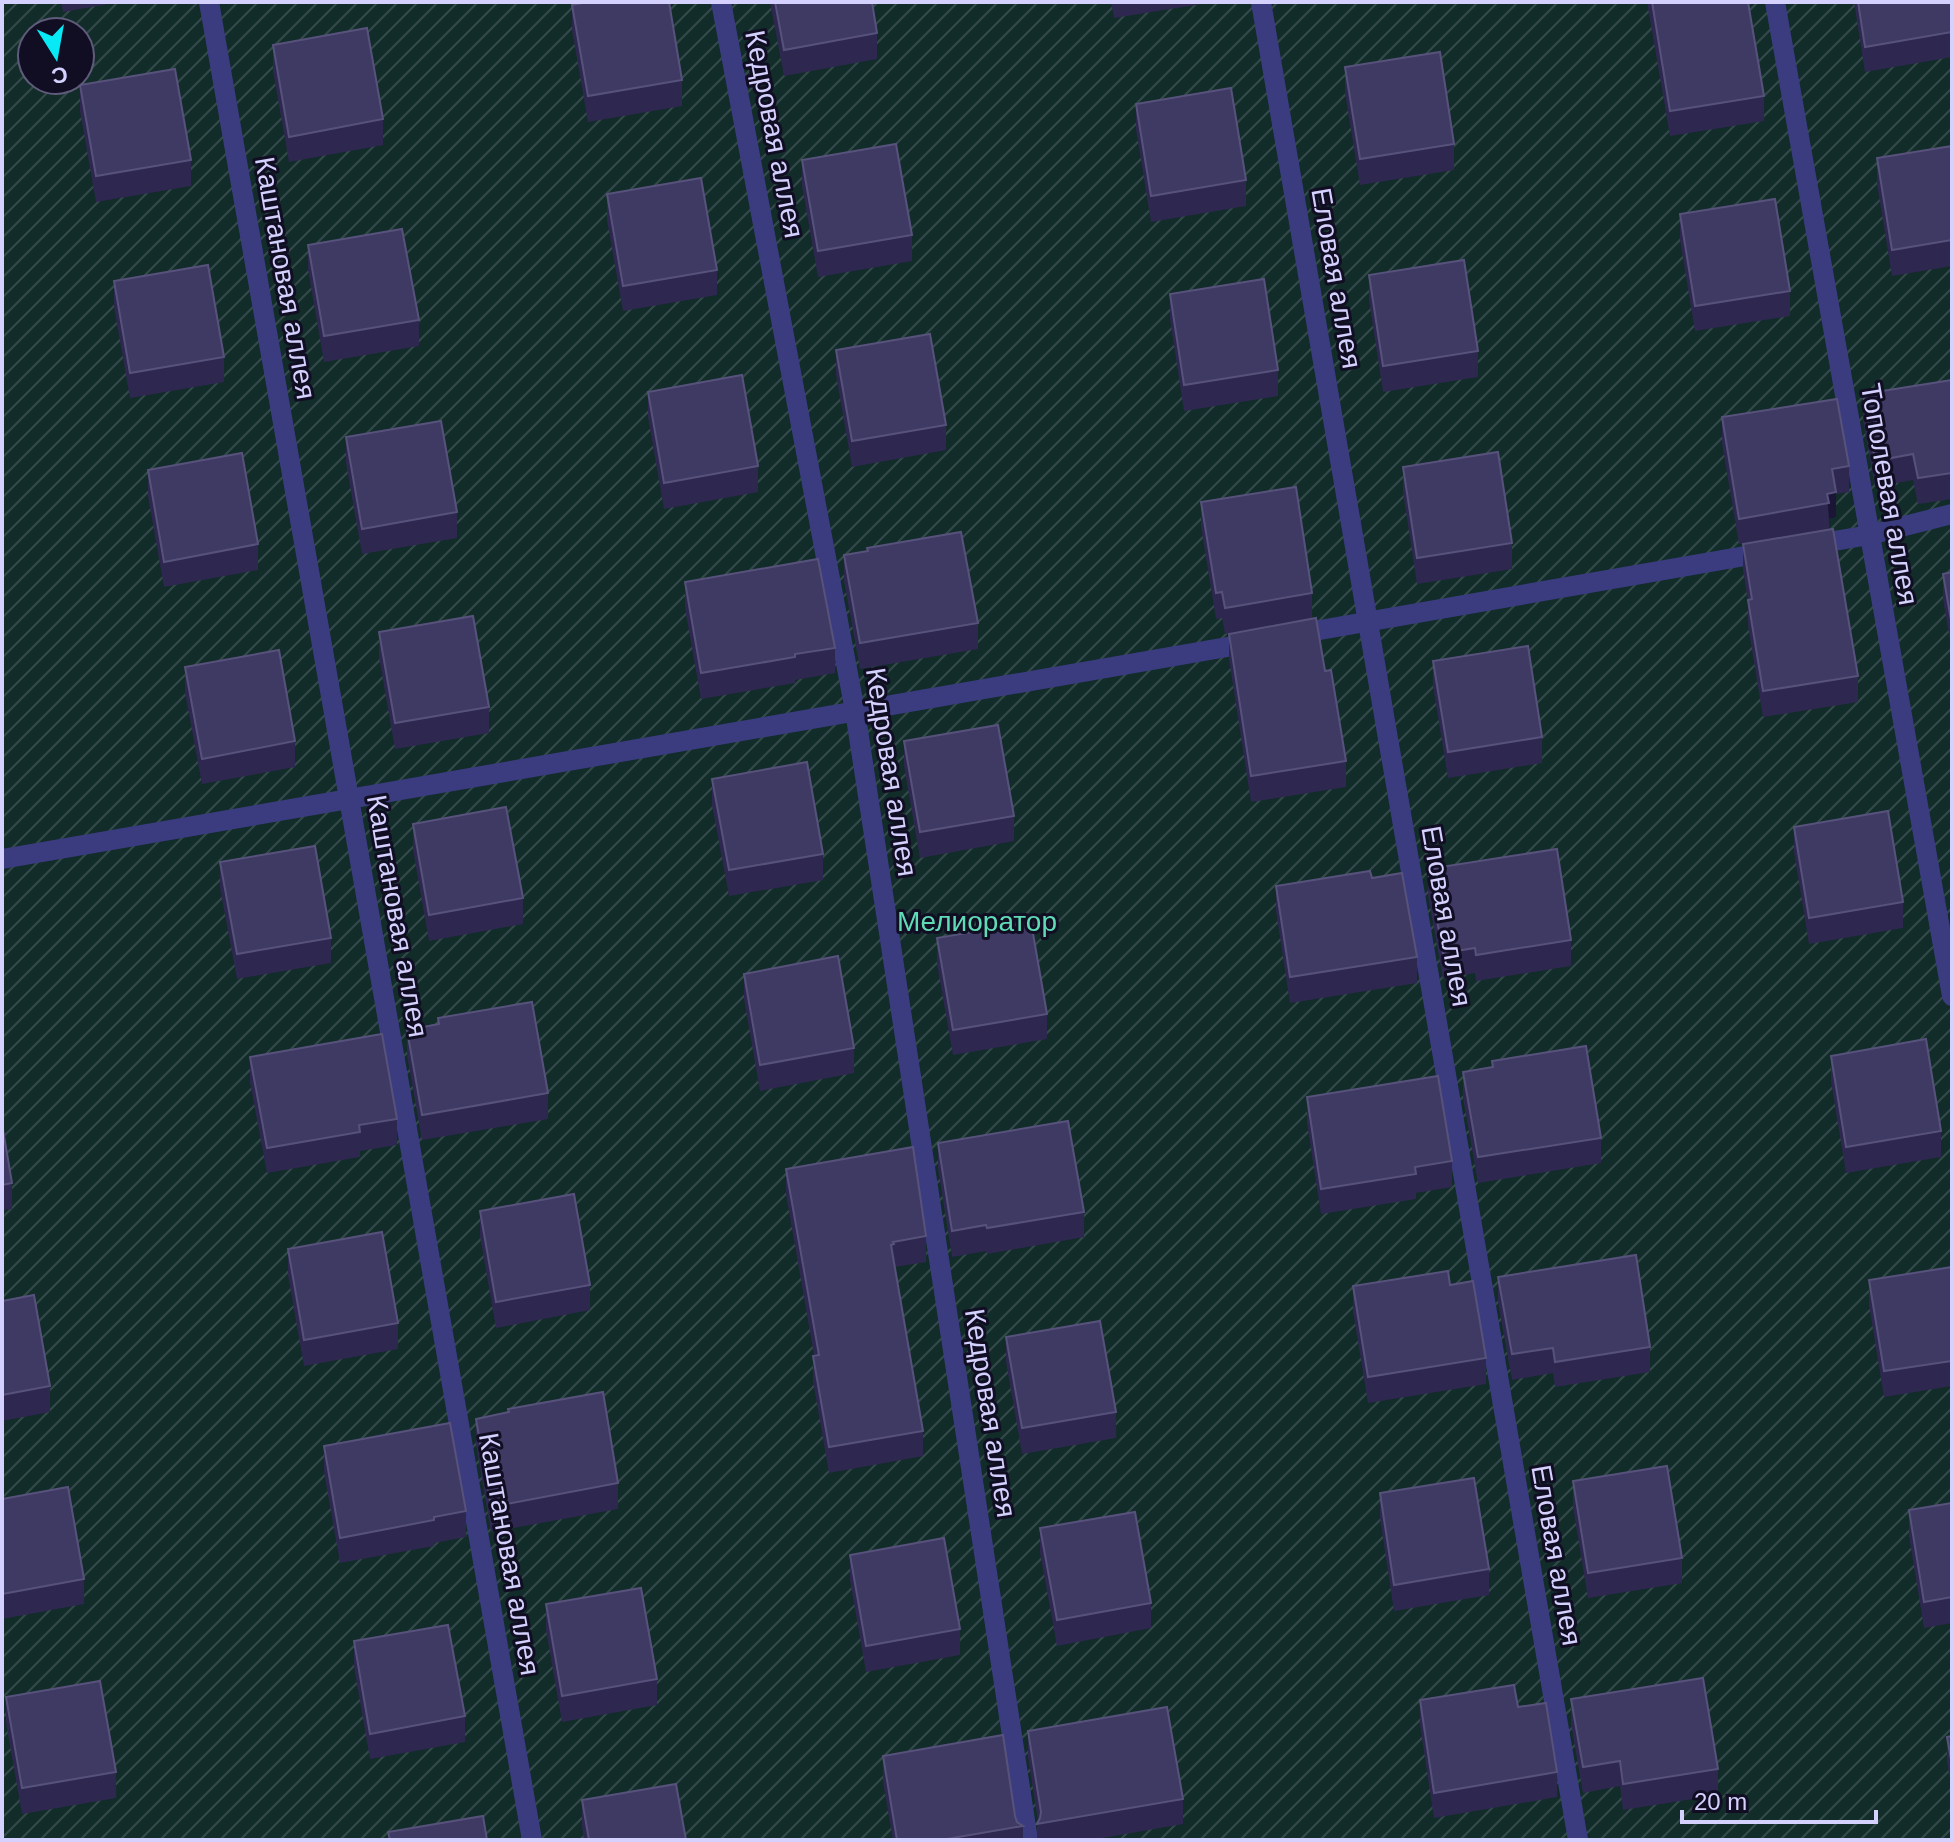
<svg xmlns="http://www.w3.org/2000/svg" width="1954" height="1842" font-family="Arial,sans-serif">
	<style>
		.garden { fill: url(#garden-furrows); fill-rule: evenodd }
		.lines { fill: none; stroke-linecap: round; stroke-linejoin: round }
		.minor { stroke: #3b3c80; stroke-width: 20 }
		.wall { fill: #2e2850 }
		.shaded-wall { fill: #1b1636 }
		.building { fill: #3f3a63; stroke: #57527b; stroke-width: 2 }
		.labels { text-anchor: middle; stroke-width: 6; stroke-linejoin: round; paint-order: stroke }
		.street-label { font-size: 28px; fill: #d4d1fe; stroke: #110e23 }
		.park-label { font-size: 28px; fill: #5fdcb6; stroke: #110e23 }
	</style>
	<defs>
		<pattern id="garden-furrows" width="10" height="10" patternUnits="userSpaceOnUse" patternTransform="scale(2)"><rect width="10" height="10" fill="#122c2a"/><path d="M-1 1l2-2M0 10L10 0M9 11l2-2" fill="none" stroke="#344a4a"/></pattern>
	</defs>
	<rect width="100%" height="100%" fill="#110e23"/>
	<path class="garden" d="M2,2H1952V1840H2ZM32,32H80V80H32Z"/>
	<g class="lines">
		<g class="minor">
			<polyline points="209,2 532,1840"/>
			<polyline points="721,2 855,711 1028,1840"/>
			<polyline points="1261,2 1578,1840"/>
			<polyline points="1775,2 1952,996"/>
			<polyline points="1811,545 1869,535 1952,514"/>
			<polyline points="1291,635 1768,552"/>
			<polyline points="2,859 1256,642"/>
		</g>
	</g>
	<g class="wall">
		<polygon points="61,2 120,2 63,12"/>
		<polygon points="770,2 872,2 877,33 877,59 784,76"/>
		<polygon points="1111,2 1208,2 1208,3 1114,18"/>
		<polygon points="1647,2 1748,2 1764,96 1764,121 1670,136"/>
		<polygon points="1854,2 1952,2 1952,57 1865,72"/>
		<polygon points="572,5 682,80 682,106 588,122 572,30"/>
		<polygon points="273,45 383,119 383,145 289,162 273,71"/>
		<polygon points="1345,67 1454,144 1454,170 1360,185 1345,93"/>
		<polygon points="80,85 191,160 191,186 96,202 80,111"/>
		<polygon points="1136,104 1246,180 1246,206 1151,222 1136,129"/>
		<polygon points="1952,146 1952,266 1892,276 1877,184 1877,158"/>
		<polygon points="802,160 912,235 912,261 818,277 802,186"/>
		<polygon points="607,194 717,270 717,295 623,311 607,220"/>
		<polygon points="1680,214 1790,291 1790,316 1695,331 1680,240"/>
		<polygon points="308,245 419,320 419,346 324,362 308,270"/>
		<polygon points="1369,275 1478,351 1478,377 1383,392 1369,300"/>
		<polygon points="114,281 224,357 224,382 130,398 114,307"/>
		<polygon points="1170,294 1278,370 1278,396 1184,411 1170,319"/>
		<polygon points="836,350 946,425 946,450 852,467 836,375"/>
		<polygon points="1952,380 1952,499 1918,504 1913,480 1875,487 1863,420 1863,394"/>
		<polygon points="648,392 758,466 758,492 664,509 648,417"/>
		<polygon points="1722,417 1849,466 1849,492 1836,494 1836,517 1829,519 1829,529 1739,544 1722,443"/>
		<polygon points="346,437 457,512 457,538 362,554 346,463"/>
		<polygon points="1403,467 1512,543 1512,569 1417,584 1403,492"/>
		<polygon points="148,470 258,544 258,570 164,587 148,496"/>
		<polygon points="1201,502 1312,593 1312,618 1225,634 1222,618 1216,619 1201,527"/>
		<polygon points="1743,544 1858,676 1858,702 1763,717 1748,625 1748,601 1743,570"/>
		<polygon points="844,555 978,623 978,649 860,669 844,581"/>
		<polygon points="1952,572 1952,652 1943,599 1943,574"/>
		<polygon points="685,582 835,648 835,673 795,680 795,683 701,699 685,608"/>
		<polygon points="379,632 489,707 489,733 395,749 379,657"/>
		<polygon points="1229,634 1325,671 1346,761 1346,787 1251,802 1229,659"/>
		<polygon points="1433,661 1542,737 1542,763 1448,778 1433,686"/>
		<polygon points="185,667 295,741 295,767 202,784 185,693"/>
		<polygon points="904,741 1014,816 1014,841 920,858 904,766"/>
		<polygon points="712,779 823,854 823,880 729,896 712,805"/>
		<polygon points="413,824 523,898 523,924 429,941 413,850"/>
		<polygon points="1794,827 1903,902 1903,928 1809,944 1794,852"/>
		<polygon points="220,862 331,938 331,963 237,979 220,888"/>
		<polygon points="1428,869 1571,940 1571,966 1476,981 1475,973 1443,979 1428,895"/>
		<polygon points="1372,878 1417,957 1417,983 1290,1003 1276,911 1276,886"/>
		<polygon points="937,938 1047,1014 1047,1039 953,1055 937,964"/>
		<polygon points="744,974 854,1048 854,1073 760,1091 744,999"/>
		<polygon points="438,1018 548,1093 548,1119 422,1140 407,1055 407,1030 438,1024"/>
		<polygon points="1831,1056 1941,1131 1941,1157 1846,1173 1831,1081"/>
		<polygon points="250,1057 397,1119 397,1145 360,1151 360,1157 267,1173 250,1082"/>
		<polygon points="1492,1061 1601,1138 1601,1163 1478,1183 1463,1098 1463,1072 1492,1068"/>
		<polygon points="1307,1097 1452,1161 1452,1187 1416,1193 1416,1199 1321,1214 1307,1123"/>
		<polygon points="2,1124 12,1183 12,1209 2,1210"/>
		<polygon points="938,1143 1084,1212 1084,1237 987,1254 986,1251 952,1257 938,1168"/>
		<polygon points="786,1169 926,1236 926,1262 895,1267 923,1431 923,1456 829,1473 813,1381 813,1356 814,1355 786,1194"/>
		<polygon points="480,1211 590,1285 590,1310 496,1328 480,1236"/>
		<polygon points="288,1249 398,1323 398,1349 304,1366 288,1275"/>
		<polygon points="1952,1267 1952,1386 1884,1397 1869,1305 1869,1280"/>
		<polygon points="1498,1277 1650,1347 1650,1372 1555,1387 1553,1373 1512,1380 1498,1302"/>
		<polygon points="1450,1285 1486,1358 1486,1384 1368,1403 1353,1311 1353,1286"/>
		<polygon points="2,1301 50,1386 50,1412 2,1421"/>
		<polygon points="1006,1337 1116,1412 1116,1438 1022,1454 1006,1362"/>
		<polygon points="476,1419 618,1483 618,1509 491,1532 476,1444"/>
		<polygon points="324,1446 466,1511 466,1537 434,1543 434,1546 340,1563 324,1472"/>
		<polygon points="1573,1481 1682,1558 1682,1583 1588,1598 1573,1507"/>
		<polygon points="1380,1493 1489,1569 1489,1595 1394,1611 1380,1518"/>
		<polygon points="2,1499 84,1579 84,1604 2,1619"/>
		<polygon points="1952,1503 1952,1623 1924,1628 1909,1536 1909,1510"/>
		<polygon points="1040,1528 1151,1603 1151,1628 1057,1646 1040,1553"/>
		<polygon points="850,1555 960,1629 960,1655 866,1672 850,1580"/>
		<polygon points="546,1604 657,1679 657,1705 562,1722 546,1630"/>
		<polygon points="354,1641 465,1716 465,1742 370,1759 354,1667"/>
		<polygon points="6,1697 116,1772 116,1798 22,1814 6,1723"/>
		<polygon points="1571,1699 1718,1769 1718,1795 1623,1810 1620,1786 1583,1793 1571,1724"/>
		<polygon points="1420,1700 1518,1707 1557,1772 1557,1797 1434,1818 1420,1725"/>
		<polygon points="1028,1731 1183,1799 1183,1824 1091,1840 1037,1840 1037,1824 1038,1821 1028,1757"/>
		<polygon points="1952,1736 1952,1791 1947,1762 1947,1737"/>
		<polygon points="883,1756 1015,1816 1017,1822 1023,1826 1023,1840 893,1840 883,1782"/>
		<polygon points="582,1800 686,1840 584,1840 582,1826"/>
	</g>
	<polygon class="shaded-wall" points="1836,492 1836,517 1829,519 1827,494"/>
	<g class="building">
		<polygon points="588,2 669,2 682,80 588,96 572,5"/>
		<polygon points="775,2 872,2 877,33 784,50"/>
		<polygon points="1652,2 1748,2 1764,96 1670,111"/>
		<polygon points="1858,2 1952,2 1952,32 1865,47"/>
		<polygon points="367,28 383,119 289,137 273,45"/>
		<polygon points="1440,52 1454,144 1360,159 1345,67"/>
		<polygon points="175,69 191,160 96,176 80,85"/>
		<polygon points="1231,88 1246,180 1151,196 1136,104"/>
		<polygon points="896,144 912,235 818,251 802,160"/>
		<polygon points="1952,146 1952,240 1892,250 1877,158"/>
		<polygon points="701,178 717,270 623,286 607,194"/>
		<polygon points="1775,199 1790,291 1695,306 1680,214"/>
		<polygon points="402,229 419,320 324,336 308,245"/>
		<polygon points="1464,260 1478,351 1383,366 1369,275"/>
		<polygon points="208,265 224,357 130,373 114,281"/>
		<polygon points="1264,279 1278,370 1184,385 1170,294"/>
		<polygon points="930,334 946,425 852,441 836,350"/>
		<polygon points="742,375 758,466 664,483 648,392"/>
		<polygon points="1952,380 1952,473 1918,478 1913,454 1875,461 1863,394"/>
		<polygon points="1837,399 1849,466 1832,469 1836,492 1827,494 1829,503 1739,519 1722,417"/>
		<polygon points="441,421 457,512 362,529 346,437"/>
		<polygon points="1498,452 1512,543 1417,558 1403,467"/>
		<polygon points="242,453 258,544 164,562 148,470"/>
		<polygon points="1296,487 1312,593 1225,608 1222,592 1216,593 1201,502"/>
		<polygon points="1833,529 1858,676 1763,691 1748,600 1752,599 1743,544"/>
		<polygon points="961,532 978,623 860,643 844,555 868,551 867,548"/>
		<polygon points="818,559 835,648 795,654 795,657 701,673 685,582"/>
		<polygon points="1952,572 1952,626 1943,574"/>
		<polygon points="473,616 489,707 395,723 379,632"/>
		<polygon points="1316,618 1325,671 1331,670 1346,761 1251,776 1229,634"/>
		<polygon points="1528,646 1542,737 1448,752 1433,661"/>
		<polygon points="279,650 295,741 202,759 185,667"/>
		<polygon points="998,725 1014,816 920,832 904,741"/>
		<polygon points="807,762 823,854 729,870 712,779"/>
		<polygon points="506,807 523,898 429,915 413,824"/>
		<polygon points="1888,811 1903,902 1809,918 1794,827"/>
		<polygon points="315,846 331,938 237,954 220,862"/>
		<polygon points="1557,849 1571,940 1476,955 1475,948 1443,953 1428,869"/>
		<polygon points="1370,871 1372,878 1402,873 1417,957 1290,977 1276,886"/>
		<polygon points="1031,922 1047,1014 953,1030 937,938"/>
		<polygon points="838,956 854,1048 760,1065 744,974"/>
		<polygon points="532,1002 548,1093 422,1115 407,1030 439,1024 438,1018"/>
		<polygon points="382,1034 397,1119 359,1125 360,1132 267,1148 250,1057"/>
		<polygon points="1926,1039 1941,1131 1846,1147 1831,1056"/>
		<polygon points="1586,1046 1601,1138 1478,1157 1463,1072 1493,1067 1492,1061"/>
		<polygon points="1438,1076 1452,1161 1415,1167 1416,1174 1321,1189 1307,1097"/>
		<polygon points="1068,1121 1084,1212 987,1228 986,1225 952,1231 938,1143"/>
		<polygon points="2,1124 12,1183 2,1185"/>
		<polygon points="913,1147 926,1236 893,1242 894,1244 891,1245 923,1431 829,1447 813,1356 819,1355 786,1169"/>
		<polygon points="574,1194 590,1285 496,1302 480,1211"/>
		<polygon points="382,1232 398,1323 304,1340 288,1249"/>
		<polygon points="1636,1255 1650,1347 1555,1362 1553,1348 1512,1354 1498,1277"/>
		<polygon points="1952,1267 1952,1361 1884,1371 1869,1280"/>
		<polygon points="1448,1271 1450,1285 1473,1281 1486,1358 1368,1377 1353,1286"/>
		<polygon points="34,1295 50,1386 2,1395 2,1301"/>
		<polygon points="1100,1321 1116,1412 1022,1428 1006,1337"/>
		<polygon points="603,1392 618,1483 491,1507 476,1419 509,1412 508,1409"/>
		<polygon points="450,1423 466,1511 434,1517 434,1520 340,1538 324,1446"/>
		<polygon points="1667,1466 1682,1558 1588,1573 1573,1481"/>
		<polygon points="1474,1478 1489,1569 1394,1585 1380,1493"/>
		<polygon points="68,1487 84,1579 2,1594 2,1499"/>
		<polygon points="1952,1503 1952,1597 1924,1602 1909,1510"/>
		<polygon points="1135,1512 1151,1603 1057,1620 1040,1528"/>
		<polygon points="944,1538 960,1629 866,1646 850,1555"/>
		<polygon points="641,1588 657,1679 562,1696 546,1604"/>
		<polygon points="448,1625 465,1716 370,1734 354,1641"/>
		<polygon points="1703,1678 1718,1769 1623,1784 1620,1761 1583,1767 1571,1699"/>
		<polygon points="100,1681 116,1772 22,1788 6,1697"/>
		<polygon points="1514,1685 1518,1707 1546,1703 1557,1772 1434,1793 1420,1700"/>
		<polygon points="1167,1707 1183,1799 1037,1824 1040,1818 1041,1812 1028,1731"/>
		<polygon points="1003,1735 1015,1816 1017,1822 1023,1826 941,1840 897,1840 883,1756"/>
		<polygon points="1952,1736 1952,1765 1947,1737"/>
		<polygon points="676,1784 686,1840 589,1840 582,1800"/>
		<polygon points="483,1816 487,1840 390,1840 388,1832"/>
	</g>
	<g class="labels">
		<g class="street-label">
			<text transform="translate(775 134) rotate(79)" y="10">Кедровая аллея</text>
			<text transform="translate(286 278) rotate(80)" y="10">Каштановая аллея</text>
			<text transform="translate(1337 278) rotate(80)" y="10">Еловая аллея</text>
			<text transform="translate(1890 494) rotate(80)" y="10">Тополевая аллея</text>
			<text transform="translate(892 772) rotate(81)" y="10">Кедровая аллея</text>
			<text transform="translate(398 916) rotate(80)" y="10">Каштановая аллея</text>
			<text transform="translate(1447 916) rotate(80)" y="10">Еловая аллея</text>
			<text transform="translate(991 1413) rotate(81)" y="10">Кедровая аллея</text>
			<text transform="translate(510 1554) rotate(80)" y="10">Каштановая аллея</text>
			<text transform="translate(1557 1555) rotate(80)" y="10">Еловая аллея</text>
		</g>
		<g class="park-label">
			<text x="977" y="931">Мелиоратор</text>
		</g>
	</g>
	<rect width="1954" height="1842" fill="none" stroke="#d4d1fe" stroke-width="8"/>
	<g transform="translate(56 56) rotate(169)"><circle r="38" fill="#110e23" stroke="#5f5c7b" stroke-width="2"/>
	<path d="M0-6L14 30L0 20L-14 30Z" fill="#07eaf5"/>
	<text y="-12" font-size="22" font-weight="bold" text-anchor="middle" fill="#d4d1fe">С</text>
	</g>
	<path d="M1682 1810v12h194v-12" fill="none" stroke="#d4d1fe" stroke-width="4"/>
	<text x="1694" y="1810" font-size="24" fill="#d4d1fe" stroke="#110e23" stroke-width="6" paint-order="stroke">20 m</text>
</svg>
